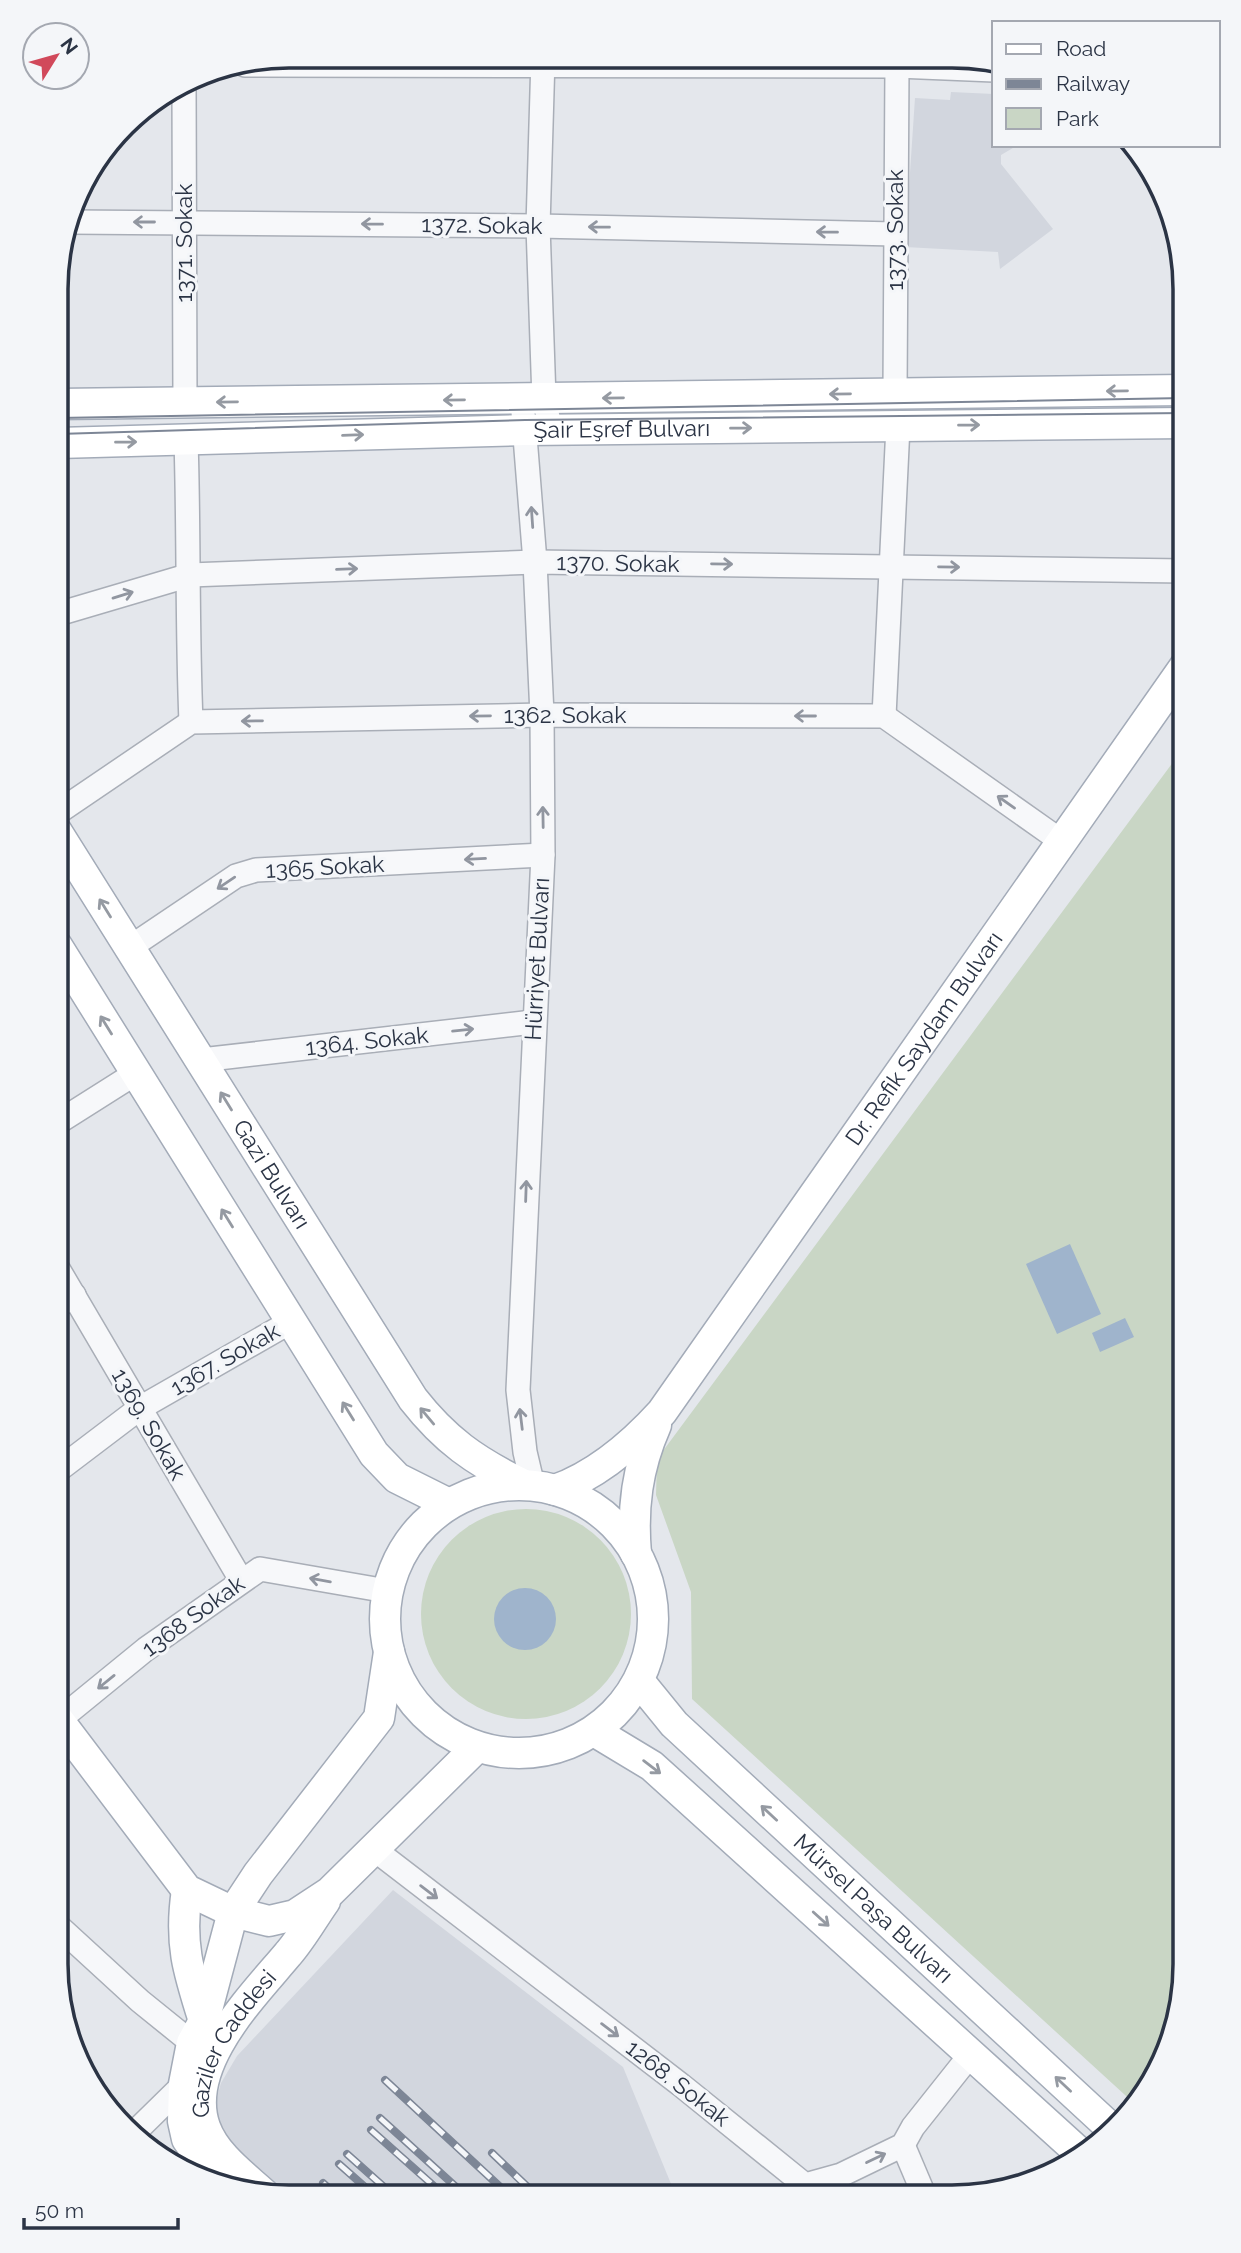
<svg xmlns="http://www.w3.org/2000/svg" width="1241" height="2253" font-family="Raleway,sans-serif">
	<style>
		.built { fill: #d2d6de }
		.green { fill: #c9d6c5 }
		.water { fill: #9fb4cc }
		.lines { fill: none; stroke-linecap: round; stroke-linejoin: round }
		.minor-casing { stroke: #a9aeb7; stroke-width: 26 }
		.major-casing { stroke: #a3abb8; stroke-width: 33 }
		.minor { stroke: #f7f8fa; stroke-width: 23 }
		.major { stroke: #fff; stroke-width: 30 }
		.tram { stroke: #7d8696; stroke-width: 2 }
		.rail-casing { stroke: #7d8696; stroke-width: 8 }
		.rail { stroke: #f4f6f9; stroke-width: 5; stroke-dasharray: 16; stroke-linecap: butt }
		.oneway { stroke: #9196a0 }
		.oneway2 { stroke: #959aa2 }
		.labels { text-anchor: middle; stroke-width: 6; stroke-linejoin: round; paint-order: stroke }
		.street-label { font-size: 23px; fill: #2b3445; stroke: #f4f6f9 }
		.rim { fill: none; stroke: #2b3445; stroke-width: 3.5 }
	</style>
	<rect width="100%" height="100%" fill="#e4e7ec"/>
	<g class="built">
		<polygon points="951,92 994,94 994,145 1018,145 1001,155 1001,164 1053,229 1000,269 998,252 905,247 915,98 950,100"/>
		<polygon points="393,1890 623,2067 676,2196 280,2195 230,2150 220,2130 215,2104 221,2083 237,2056"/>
	</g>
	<g class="green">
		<polygon points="1185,746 1184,1979 1167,2053 1137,2106 692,1699 691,1592 656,1495 657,1459"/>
		<circle cx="526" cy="1614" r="105"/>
	</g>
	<g class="water">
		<polygon points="1070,1244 1101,1314 1057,1334 1026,1264"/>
		<polygon points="1125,1318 1134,1337 1100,1352 1092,1333"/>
		<circle cx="525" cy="1619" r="31"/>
	</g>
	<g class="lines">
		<defs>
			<g id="minor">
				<polyline points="543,58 538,226 544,399 551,431"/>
				<polyline points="245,65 897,66 994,70"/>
				<polyline points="184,84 185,403"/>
				<polyline points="69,222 538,226 895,234"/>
				<polyline points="895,393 897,66"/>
				<polyline points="522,399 535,562 542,715 543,855 518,1390 525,1452 533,1486"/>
				<path d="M186,440C189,535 187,628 191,722"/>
				<polyline points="58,614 190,575 535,562 1185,571"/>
				<polyline points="884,716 898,426"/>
				<polyline points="57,813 191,722 542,715 884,716 1061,841"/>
				<polyline points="129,948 236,876 256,870 543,855"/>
				<polyline points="201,1060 533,1022"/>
				<polyline points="57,1123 136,1073"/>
				<polyline points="57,1267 241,1580"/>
				<polyline points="57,1307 74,1295"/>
				<polyline points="57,1471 140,1408 292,1321"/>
				<polyline points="59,1720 146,1649 260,1569 387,1591"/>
				<polyline points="375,1850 681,2085 805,2185 841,2175 903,2145 913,2127 971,2054"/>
				<polyline points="56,1924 140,2001 192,2043"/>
				<polyline points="133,2134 184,2084"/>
				<polyline points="903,2145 925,2197"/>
			</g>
			<g id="major">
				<polyline points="58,404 1185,390"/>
				<path id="s1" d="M58,443L526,430L1185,423"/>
				<path id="s2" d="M57,832L413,1399C445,1440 475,1461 522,1484"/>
				<polyline points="57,946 374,1454 397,1478 449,1504"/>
				<circle cx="519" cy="1619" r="134"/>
				<path id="s3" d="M555,1490C597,1475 632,1445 662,1412L1185,666"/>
				<path d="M636,1554C632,1508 637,1468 656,1425"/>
				<path id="s4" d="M639,1681L674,1724L1113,2130"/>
				<polyline points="56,1717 187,1890 233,1912 269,1921 295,1915 330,1892 477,1747"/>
				<polyline points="594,1731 652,1766 1082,2155"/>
				<path d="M187,1890C179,1943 188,1971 204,2021"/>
				<polyline points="214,2177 187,2139 183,2121 184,2084 192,2043 204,2021 233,1912 258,1874 379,1718 389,1652"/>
				<path id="s5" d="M265,2195C243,2175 215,2155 205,2127C183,2065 253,1996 288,1954C302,1938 313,1918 325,1901"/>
			</g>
		</defs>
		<use href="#minor" class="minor-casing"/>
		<use href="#major" class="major-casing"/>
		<use href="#minor" class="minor"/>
		<use href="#major" class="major"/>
		<g class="tram">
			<polyline points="58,418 1185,398"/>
			<polyline points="58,434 525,420 1185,413"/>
		</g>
		<defs>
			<g id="rail">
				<polyline points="385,2080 510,2196"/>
				<polyline points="380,2118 466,2196"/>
				<polyline points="371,2130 444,2195"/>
				<polyline points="492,2153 537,2196"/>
				<polyline points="347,2154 393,2195"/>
				<polyline points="339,2164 374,2195"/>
				<polyline points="323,2183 336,2195"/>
			</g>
		</defs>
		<use href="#rail" class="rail-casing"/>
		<use href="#rail" class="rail"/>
	</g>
	<defs><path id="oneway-shaft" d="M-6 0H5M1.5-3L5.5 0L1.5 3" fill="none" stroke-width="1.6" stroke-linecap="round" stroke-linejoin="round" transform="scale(1.75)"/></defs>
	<g class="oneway">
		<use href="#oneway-shaft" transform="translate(144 222) rotate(-180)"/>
		<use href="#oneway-shaft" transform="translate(372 224) rotate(-179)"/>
		<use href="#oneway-shaft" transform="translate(599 227) rotate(-179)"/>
		<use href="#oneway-shaft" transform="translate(827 232) rotate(-179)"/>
		<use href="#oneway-shaft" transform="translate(532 517) rotate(-94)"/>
		<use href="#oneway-shaft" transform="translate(722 564) rotate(1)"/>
		<use href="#oneway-shaft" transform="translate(949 567) rotate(1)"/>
		<use href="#oneway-shaft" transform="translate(347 569) rotate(-2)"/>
		<use href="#oneway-shaft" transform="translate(123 595) rotate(-17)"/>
		<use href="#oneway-shaft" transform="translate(480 716) rotate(179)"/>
		<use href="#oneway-shaft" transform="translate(805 716) rotate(-180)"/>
		<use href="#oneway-shaft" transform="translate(252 721) rotate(179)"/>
		<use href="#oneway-shaft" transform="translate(1006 802) rotate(-145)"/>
		<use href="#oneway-shaft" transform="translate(543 817) rotate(-91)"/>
		<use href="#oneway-shaft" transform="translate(475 859) rotate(177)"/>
		<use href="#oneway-shaft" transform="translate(226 883) rotate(146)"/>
		<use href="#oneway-shaft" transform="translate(463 1030) rotate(-6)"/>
		<use href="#oneway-shaft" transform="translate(526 1191) rotate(-88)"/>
		<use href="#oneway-shaft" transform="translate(521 1419) rotate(-97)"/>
		<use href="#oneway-shaft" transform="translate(320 1580) rotate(-170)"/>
		<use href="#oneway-shaft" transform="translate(106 1682) rotate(141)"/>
		<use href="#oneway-shaft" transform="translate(429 1892) rotate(37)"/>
		<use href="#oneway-shaft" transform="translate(610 2030) rotate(37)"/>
		<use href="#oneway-shaft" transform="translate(876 2158) rotate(-26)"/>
	</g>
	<g class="oneway2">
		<use href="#oneway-shaft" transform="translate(1117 391) rotate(179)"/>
		<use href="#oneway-shaft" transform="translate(840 394) rotate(179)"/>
		<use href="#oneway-shaft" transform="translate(613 398) rotate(179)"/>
		<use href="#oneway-shaft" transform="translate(454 400) rotate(179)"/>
		<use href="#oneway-shaft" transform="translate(227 402) rotate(179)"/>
		<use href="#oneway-shaft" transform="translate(969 425) rotate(-1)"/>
		<use href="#oneway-shaft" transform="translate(741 428) rotate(-1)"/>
		<use href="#oneway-shaft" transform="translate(353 435) rotate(-2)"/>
		<use href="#oneway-shaft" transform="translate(126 442) rotate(-1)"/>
		<use href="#oneway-shaft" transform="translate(105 908) rotate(-122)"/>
		<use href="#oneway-shaft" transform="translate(106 1025) rotate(-122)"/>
		<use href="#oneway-shaft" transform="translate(226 1101) rotate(-122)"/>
		<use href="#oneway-shaft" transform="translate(227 1218) rotate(-122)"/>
		<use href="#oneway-shaft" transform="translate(348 1411) rotate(-122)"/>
		<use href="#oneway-shaft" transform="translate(427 1416) rotate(-130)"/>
		<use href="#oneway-shaft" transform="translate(652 1767) rotate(37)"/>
		<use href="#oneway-shaft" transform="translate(769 1813) rotate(-137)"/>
		<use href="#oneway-shaft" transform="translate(821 1919) rotate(42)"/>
		<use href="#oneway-shaft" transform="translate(1063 2084) rotate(-137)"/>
	</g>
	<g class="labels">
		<g class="street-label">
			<text transform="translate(482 225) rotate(1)" y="8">1372. Sokak</text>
			<text transform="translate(895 230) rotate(-90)" y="8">1373. Sokak</text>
			<text transform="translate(184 243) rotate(-90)" y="8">1371. Sokak</text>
			<text dy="8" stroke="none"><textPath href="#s1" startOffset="564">Şair Eşref Bulvarı</textPath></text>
			<text transform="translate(618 563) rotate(1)" y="8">1370. Sokak</text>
			<text x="565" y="723">1362. Sokak</text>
			<text transform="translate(325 867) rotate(-3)" y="8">1365 Sokak</text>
			<text transform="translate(537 959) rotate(-87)" y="8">Hürriyet Bulvarı</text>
			<text dy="8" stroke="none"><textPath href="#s3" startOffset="590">Dr. Refik Saydam Bulvarı</textPath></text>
			<text transform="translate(367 1041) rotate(-6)" y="8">1364. Sokak</text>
			<text dy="8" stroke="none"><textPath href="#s2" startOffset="404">Gazi Bulvarı</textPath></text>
			<text transform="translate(225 1359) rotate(-30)" y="8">1367. Sokak</text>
			<text transform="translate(149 1424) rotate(60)" y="8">1369. Sokak</text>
			<text transform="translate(193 1616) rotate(-36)" y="8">1368 Sokak</text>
			<text dy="8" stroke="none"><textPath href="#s4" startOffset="327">Mürsel Paşa Bulvarı</textPath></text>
			<text dy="8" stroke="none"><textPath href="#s5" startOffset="184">Gaziler Caddesi</textPath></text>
			<text transform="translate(678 2083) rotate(38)" y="8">1268. Sokak</text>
		</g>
	</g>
	<path d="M0 0H1241V2253H0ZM289 68H952A221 221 0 0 1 1173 289V1964A221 221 0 0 1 952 2185H289A221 221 0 0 1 68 1964V289A221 221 0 0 1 289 68Z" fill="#f4f6f9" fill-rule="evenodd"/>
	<path class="rim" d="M289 68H952A221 221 0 0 1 1173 289V1964A221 221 0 0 1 952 2185H289A221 221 0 0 1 68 1964V289A221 221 0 0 1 289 68Z"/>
	<rect x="992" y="21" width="228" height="126" fill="#f4f6f9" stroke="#a4a8b1" stroke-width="2"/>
	<rect x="1006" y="44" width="35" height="10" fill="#ffffff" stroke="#a4a8b1" stroke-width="2"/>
	<text x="1056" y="56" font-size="21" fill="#2b3445">Road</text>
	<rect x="1006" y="79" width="35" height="10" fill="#7d8696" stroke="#a4a8b1" stroke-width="2"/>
	<text x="1056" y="91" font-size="21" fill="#2b3445">Railway</text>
	<rect x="1006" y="108" width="35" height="21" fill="#c9d6c5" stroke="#a4a8b1" stroke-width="2"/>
	<text x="1056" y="126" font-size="21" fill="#2b3445">Park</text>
	<g transform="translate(56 56) rotate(53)"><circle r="33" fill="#f4f6f9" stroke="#a4a8b1" stroke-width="2"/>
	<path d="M0-5L12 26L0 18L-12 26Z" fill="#d1495b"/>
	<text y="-10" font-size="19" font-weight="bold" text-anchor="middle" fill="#2b3445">N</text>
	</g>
	<path d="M24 2218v10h154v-10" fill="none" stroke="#2b3445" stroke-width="3.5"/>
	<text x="35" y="2218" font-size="21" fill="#2b3445" stroke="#f4f6f9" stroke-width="5" paint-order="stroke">50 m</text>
</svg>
